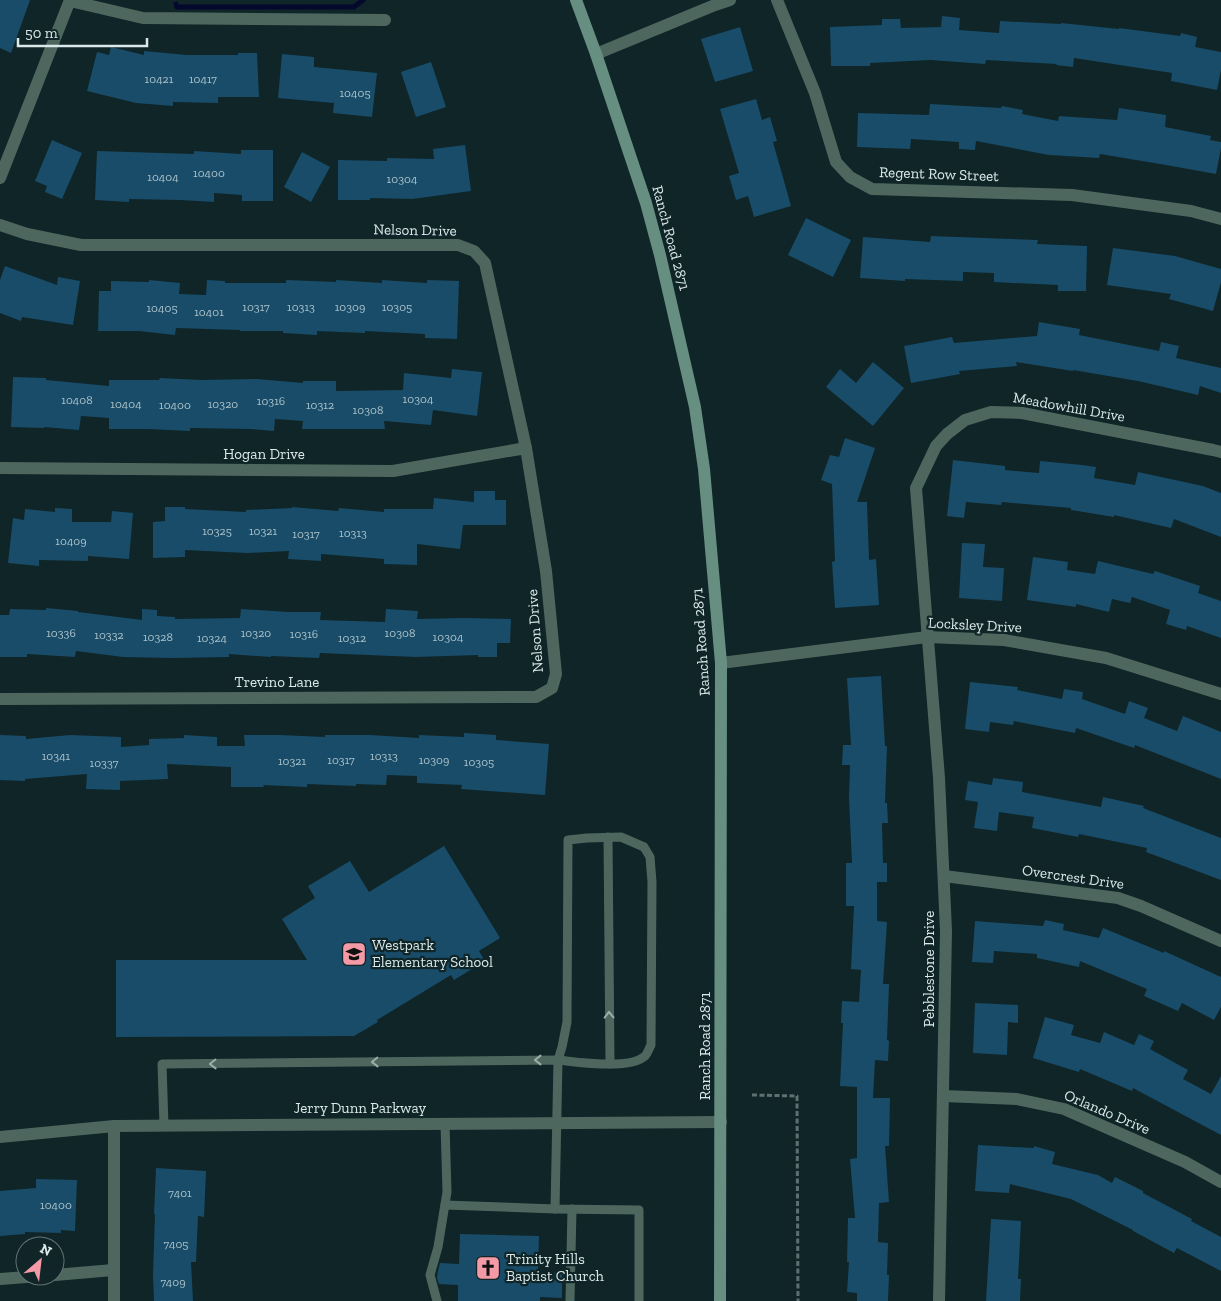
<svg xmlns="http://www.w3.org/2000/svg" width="1221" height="1301" font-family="'Zilla Slab',serif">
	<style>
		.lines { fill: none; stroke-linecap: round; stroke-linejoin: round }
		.stream { stroke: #05082d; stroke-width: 5 }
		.building { fill: #194c69 }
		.path { stroke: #5e7172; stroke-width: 3; stroke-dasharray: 5 2.5; stroke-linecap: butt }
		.service { stroke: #4e675e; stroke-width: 9 }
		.minor { stroke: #4e675e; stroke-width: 12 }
		.tertiary { stroke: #4e675e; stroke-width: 12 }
		.secondary { stroke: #668f81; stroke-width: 12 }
		.oneway { stroke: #9caeaa }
		.labels { text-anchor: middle; stroke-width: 4.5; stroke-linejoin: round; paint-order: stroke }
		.number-label { font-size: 12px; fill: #aac1c9 }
		.street-label { font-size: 15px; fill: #dbe8e9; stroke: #0f2527 }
		.poi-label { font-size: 15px; fill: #dbe8e9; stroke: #0f2527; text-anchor: start }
	</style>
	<rect width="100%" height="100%" fill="#0f2527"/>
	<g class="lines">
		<polyline class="stream" points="176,4 177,7 354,7 363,0"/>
	</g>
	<g class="building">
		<polygon points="0,0 30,0 11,53 0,48"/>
		<polygon points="942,16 960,18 959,30 999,33 1000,21 1061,24 1061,23 1119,29 1119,28 1180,36 1181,33 1197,37 1195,47 1221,52 1221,70 1217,90 1171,81 1172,73 1074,58 1073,67 1056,65 1057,64 986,60 985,64 931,60 870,63 870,66 831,66 830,27 882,25 882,19 900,19 901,28 941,27"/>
		<polygon points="740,27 753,71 715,82 701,39"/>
		<polygon points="111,47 144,55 144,51 187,55 238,55 238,53 257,53 259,97 218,97 218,103 173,102 173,106 136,103 87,91 97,52 109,55"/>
		<polygon points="282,54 314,57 314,67 377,73 372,117 333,113 334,103 278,98"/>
		<polygon points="431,62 446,107 416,117 401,72"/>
		<polygon points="756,99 762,120 770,117 777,141 773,142 791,206 754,217 748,196 736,200 729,176 739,173 720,109"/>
		<polygon points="930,104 1001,108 1002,106 1023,110 1022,114 1058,121 1059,116 1117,120 1119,108 1166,115 1165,127 1211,136 1210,140 1221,142 1221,148 1216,174 1166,165 1100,154 1099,158 1049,155 976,141 975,150 959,149 959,142 911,139 910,149 857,147 858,113 929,115"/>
		<polygon points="52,140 82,153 62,199 45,192 47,186 35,181"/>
		<polygon points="465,145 471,191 412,199 370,198 370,200 338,200 338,160 387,161 387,158 434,159 433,149"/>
		<polygon points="241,150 273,150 273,201 242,201 242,195 214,193 214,202 180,200 129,199 129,202 95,200 97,151 194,154 194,151 241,154"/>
		<polygon points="302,152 330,167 311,202 284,187"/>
		<polygon points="806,218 851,240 833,277 788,255"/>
		<polygon points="931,236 1038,240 1037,244 1087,246 1086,291 1058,291 1058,285 994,282 994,273 963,272 963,281 905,279 905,281 860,278 863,237 930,242"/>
		<polygon points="1113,248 1175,256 1221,269 1221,282 1213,311 1169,299 1171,294 1107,285"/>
		<polygon points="5,266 57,285 58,277 80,281 73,325 22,317 21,321 0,313 0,280"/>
		<polygon points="149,280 180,283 179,294 206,295 207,280 225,281 225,283 286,283 286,280 336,282 336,280 382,283 382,280 427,283 427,280 459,281 457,339 425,338 425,334 365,331 365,333 317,331 317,335 283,333 283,331 240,331 240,330 176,328 175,335 139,331 98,331 99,291 111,291 111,281 149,282"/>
		<polygon points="1039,322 1080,329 1079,335 1159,351 1161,342 1179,346 1176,358 1221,368 1221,393 1200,386 1198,395 1138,381 1073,370 1073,371 1016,362 1017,366 959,371 960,374 911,383 904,346 952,337 954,343 1037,336"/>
		<polygon points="873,362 904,388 873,426 826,387 840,369 856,383"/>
		<polygon points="452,369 482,372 477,416 433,410 431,425 384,421 385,429 302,429 303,421 275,419 274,431 251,429 190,428 190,431 148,429 109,429 109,418 81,416 79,430 44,427 44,428 11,427 13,377 46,378 46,380 109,386 109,380 159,380 160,378 201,380 257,379 303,383 303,381 336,381 336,391 403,390 404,373 451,378"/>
		<polygon points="845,438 875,448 857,502 867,502 869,560 876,559 879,605 835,608 832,562 835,561 832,484 821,480 830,455 839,457"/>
		<polygon points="953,460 1005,466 1005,470 1039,473 1040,461 1082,465 1096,467 1094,478 1135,485 1138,472 1203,486 1221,493 1221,537 1174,519 1171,528 1114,515 1114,517 1071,510 1071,508 1002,502 1001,505 966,502 964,518 947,516"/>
		<polygon points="474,491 495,491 495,500 506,500 506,525 463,525 460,549 417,544 417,565 384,564 384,559 321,554 321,561 288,559 289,551 247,553 185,550 185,557 153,558 153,522 165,521 165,507 185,507 185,509 246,512 246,510 292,508 292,507 338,511 339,508 384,512 384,509 433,509 434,498 474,502"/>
		<polygon points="55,508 72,509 72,522 111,522 112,511 133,513 129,559 88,556 88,561 39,560 39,566 8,563 13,518 24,520 25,509 55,512"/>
		<polygon points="962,543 985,544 983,567 1004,568 1002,601 959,598"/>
		<polygon points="1033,557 1068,562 1067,570 1095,574 1098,561 1153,574 1155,571 1200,586 1198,593 1221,601 1221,638 1187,626 1186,630 1166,624 1170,610 1132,597 1130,603 1112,599 1109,612 1076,604 1076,607 1027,600"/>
		<polygon points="46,608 78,611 78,612 142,620 142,609 157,610 157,616 175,617 175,619 240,618 241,609 289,612 321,612 320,620 385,622 386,609 418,611 417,619 464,618 511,619 510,643 497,643 497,657 478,657 478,655 416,657 320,653 319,658 271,656 271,657 229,654 229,657 172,658 123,657 76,651 75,657 27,654 27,657 0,657 0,615 9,615 10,609 46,610"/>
		<polygon points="881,676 885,746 887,746 885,803 887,803 888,823 882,823 883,863 887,863 887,882 877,882 877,921 887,922 883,984 889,984 887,1040 889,1041 888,1061 875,1060 873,1098 890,1098 889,1146 885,1146 889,1202 879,1203 878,1242 888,1243 887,1275 889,1275 888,1301 857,1301 857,1293 847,1292 849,1262 847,1262 848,1218 855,1218 850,1159 857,1158 857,1087 840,1086 843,1023 841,1023 842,1001 859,1002 861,970 851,969 854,906 846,906 846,863 852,863 849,798 850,765 842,765 843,745 851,745 847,678"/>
		<polygon points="970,682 1018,687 1017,690 1062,699 1064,689 1083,692 1082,699 1125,714 1129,701 1148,708 1144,718 1177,731 1183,716 1221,732 1221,779 1135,745 1134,748 1076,728 1075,733 1014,721 1013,725 990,722 989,732 965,729"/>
		<polygon points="464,733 496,735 496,740 549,744 545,795 461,789 462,785 417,783 417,776 387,775 386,785 356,784 356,786 307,784 307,787 263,785 264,787 231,787 231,767 167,764 168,779 120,781 120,790 86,789 87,774 25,779 25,781 0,780 0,735 26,736 26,739 70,735 121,737 121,747 149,745 149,739 184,738 184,735 217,737 217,746 245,746 244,735 279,735 325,737 325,735 370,735 419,738 419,735 464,737"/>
		<polygon points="993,778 1023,782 1022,792 1101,807 1103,797 1144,806 1143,808 1221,838 1221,880 1146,852 1147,848 1079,834 1078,837 1032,828 1034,817 999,812 997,831 974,828 978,802 965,800 968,781 992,785"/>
		<polygon points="444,846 500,938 479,951 485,961 454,980 451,975 377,1020 378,1022 354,1036 116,1037 116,960 307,960 282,919 315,898 308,886 350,861 369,892"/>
		<polygon points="1045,920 1064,924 1063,930 1099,938 1103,928 1164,953 1164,951 1221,977 1221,1007 1214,1020 1182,1003 1178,1011 1144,996 1147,989 1080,961 1079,967 1037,958 1037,954 994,951 993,963 972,962 975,921 1043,926"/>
		<polygon points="975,1003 1018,1005 1018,1023 1008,1022 1007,1055 973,1053"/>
		<polygon points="1045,1017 1074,1025 1071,1035 1100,1043 1104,1032 1134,1045 1139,1034 1154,1041 1150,1049 1188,1070 1183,1079 1211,1094 1221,1076 1221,1135 1133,1088 1132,1091 1080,1069 1079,1072 1033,1058"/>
		<polygon points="978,1145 1034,1148 1034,1146 1055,1152 1052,1164 1098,1175 1112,1183 1115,1177 1143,1191 1143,1193 1192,1219 1191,1221 1221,1237 1221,1271 1177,1248 1174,1253 1133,1231 1133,1230 1071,1199 1010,1184 1009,1193 975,1191"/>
		<polygon points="156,1168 206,1171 204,1217 198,1216 196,1262 191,1262 193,1301 154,1301 153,1275 155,1214 154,1214"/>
		<polygon points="36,1179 77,1180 75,1231 61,1230 61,1233 25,1232 25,1234 0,1236 0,1191 36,1188"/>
		<polygon points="991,1219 1021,1221 1018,1279 1021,1279 1020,1301 986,1301"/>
		<polygon points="460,1234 539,1236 538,1272 562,1273 562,1298 540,1297 540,1301 458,1301 458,1285 439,1284 437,1278 438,1271 440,1263 459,1264"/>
	</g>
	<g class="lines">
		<polyline class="path" points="752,1095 797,1096 798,1301"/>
		<g class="service">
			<polyline points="608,837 610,1064"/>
			<path d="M621,837L644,847L650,857L652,882L651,1045C649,1048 648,1053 645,1056C630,1070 578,1062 558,1060L562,1047L567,1022L568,840L587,838Z"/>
			<polyline points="164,1126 162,1064 558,1060 555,1209 639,1210 639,1301"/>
			<polyline points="445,1205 555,1209"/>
			<polyline points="437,1301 430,1275 438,1247 447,1192 445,1124"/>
			<polyline points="570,1301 572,1209"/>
		</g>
		<g class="minor">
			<polyline points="777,0 815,93 836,162 850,177 872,189 1072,195 1191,211 1221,219"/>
			<polyline points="70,1 143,18 385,20"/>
			<polyline points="596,54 715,5 730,0"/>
			<polyline points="0,178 70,0"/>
			<polyline points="0,225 27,234 81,245 458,245 474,251 485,263 526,448 546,571 556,674 552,688 536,697 0,699"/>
			<polyline points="0,468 393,471 526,448"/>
			<polyline points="721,663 927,637 1004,640 1106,658 1221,694"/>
			<polyline points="944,876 1118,898 1141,906 1221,941"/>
			<polyline points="944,1096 1017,1099 1064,1109 1185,1162 1221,1182"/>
			<polyline points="55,1275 113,1270"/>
			<polyline points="0,1279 40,1276"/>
			<polyline points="114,1301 114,1126"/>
			<polyline points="939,1301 946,931 939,778 916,488 936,446 947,434 965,420 991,412 1022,413 1213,450 1221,452"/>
		</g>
		<polyline class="tertiary" points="0,1137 114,1126 721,1122"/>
		<polyline class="secondary" points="576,0 596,54 646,203 660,255 695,407 704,469 721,663 720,1301"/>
	</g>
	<defs><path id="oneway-chevron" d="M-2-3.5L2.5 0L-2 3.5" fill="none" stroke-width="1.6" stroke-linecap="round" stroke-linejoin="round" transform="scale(1.25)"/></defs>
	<g class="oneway">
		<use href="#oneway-chevron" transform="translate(609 1015) rotate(-91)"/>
		<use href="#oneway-chevron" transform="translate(538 1060) rotate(180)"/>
		<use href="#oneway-chevron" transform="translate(375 1062) rotate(179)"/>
		<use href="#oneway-chevron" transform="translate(213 1064) rotate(179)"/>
	</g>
	<defs>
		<symbol id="school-square" viewBox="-11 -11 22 22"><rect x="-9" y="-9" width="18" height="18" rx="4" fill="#f49aa7" stroke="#0f2527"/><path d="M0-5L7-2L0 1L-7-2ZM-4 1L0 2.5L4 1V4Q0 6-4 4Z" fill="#111"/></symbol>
		<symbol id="church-square" viewBox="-11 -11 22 22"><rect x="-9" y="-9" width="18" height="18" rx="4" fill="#f49aa7" stroke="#0f2527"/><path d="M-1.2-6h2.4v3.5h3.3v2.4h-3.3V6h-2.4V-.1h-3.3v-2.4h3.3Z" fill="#111"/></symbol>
	</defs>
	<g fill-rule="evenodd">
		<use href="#school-square" x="340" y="940" width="28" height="28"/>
		<use href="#church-square" x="474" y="1254" width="28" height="28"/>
	</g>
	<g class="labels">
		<g class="number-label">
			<text x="159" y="83">10421</text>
			<text x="203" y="83">10417</text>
			<text x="355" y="97">10405</text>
			<text x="209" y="177">10400</text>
			<text x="163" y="181">10404</text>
			<text x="402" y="183">10304</text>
			<text x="256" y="311">10317</text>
			<text x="301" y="311">10313</text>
			<text x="350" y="311">10309</text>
			<text x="397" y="311">10305</text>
			<text x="162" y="312">10405</text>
			<text x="209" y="316">10401</text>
			<text x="418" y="403">10304</text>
			<text x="77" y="404">10408</text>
			<text x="271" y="405">10316</text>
			<text x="126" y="408">10404</text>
			<text x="223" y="408">10320</text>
			<text x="175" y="409">10400</text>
			<text x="320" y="409">10312</text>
			<text x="368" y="414">10308</text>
			<text x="217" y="535">10325</text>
			<text x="263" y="535">10321</text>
			<text x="353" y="537">10313</text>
			<text x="306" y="538">10317</text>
			<text x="71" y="545">10409</text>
			<text x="61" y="637">10336</text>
			<text x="256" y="637">10320</text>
			<text x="400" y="637">10308</text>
			<text x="304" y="638">10316</text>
			<text x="109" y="639">10332</text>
			<text x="158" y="641">10328</text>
			<text x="448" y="641">10304</text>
			<text x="212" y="642">10324</text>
			<text x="352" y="642">10312</text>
			<text x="56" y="760">10341</text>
			<text x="384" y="760">10313</text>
			<text x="341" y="764">10317</text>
			<text x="434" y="764">10309</text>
			<text x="292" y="765">10321</text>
			<text x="479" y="766">10305</text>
			<text x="104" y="767">10337</text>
			<text x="180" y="1197">7401</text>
			<text x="56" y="1209">10400</text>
			<text x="176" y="1248">7405</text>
			<text x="173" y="1286">7409</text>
		</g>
		<g class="street-label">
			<text transform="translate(939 174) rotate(2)" y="5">Regent Row Street</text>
			<text transform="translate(415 230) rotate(1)" y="5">Nelson Drive</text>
			<text transform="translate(671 238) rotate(75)" y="5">Ranch Road 2871</text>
			<text transform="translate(1069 407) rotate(10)" y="5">Meadowhill Drive</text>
			<text x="264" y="459">Hogan Drive</text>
			<text transform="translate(975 625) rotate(3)" y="5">Locksley Drive</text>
			<text transform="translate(535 631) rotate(-94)" y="5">Nelson Drive</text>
			<text transform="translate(701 642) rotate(-94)" y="5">Ranch Road 2871</text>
			<text x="277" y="687">Trevino Lane</text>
			<text transform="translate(1073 877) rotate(8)" y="5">Overcrest Drive</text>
			<text transform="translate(929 969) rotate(-90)" y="5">Pebblestone Drive</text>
			<text transform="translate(705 1046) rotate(-90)" y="5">Ranch Road 2871</text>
			<text x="360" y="1113">Jerry Dunn Parkway</text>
			<text transform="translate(1107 1112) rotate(23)" y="5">Orlando Drive</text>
		</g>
		<g class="poi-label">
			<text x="372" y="950">Westpark<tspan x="372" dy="17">Elementary School</tspan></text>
			<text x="506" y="1264">Trinity Hills<tspan x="506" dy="17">Baptist Church</tspan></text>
		</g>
	</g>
	<g transform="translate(40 1261) rotate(28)"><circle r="24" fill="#0f2527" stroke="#617375"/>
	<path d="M0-4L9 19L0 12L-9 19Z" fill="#f49aa7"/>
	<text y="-8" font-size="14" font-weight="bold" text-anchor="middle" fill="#dbe8e9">N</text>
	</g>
	<path d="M18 38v8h129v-8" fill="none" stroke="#dbe8e9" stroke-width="2.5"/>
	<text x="25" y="38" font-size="15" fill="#dbe8e9" stroke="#0f2527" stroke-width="4" paint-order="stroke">50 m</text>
</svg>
